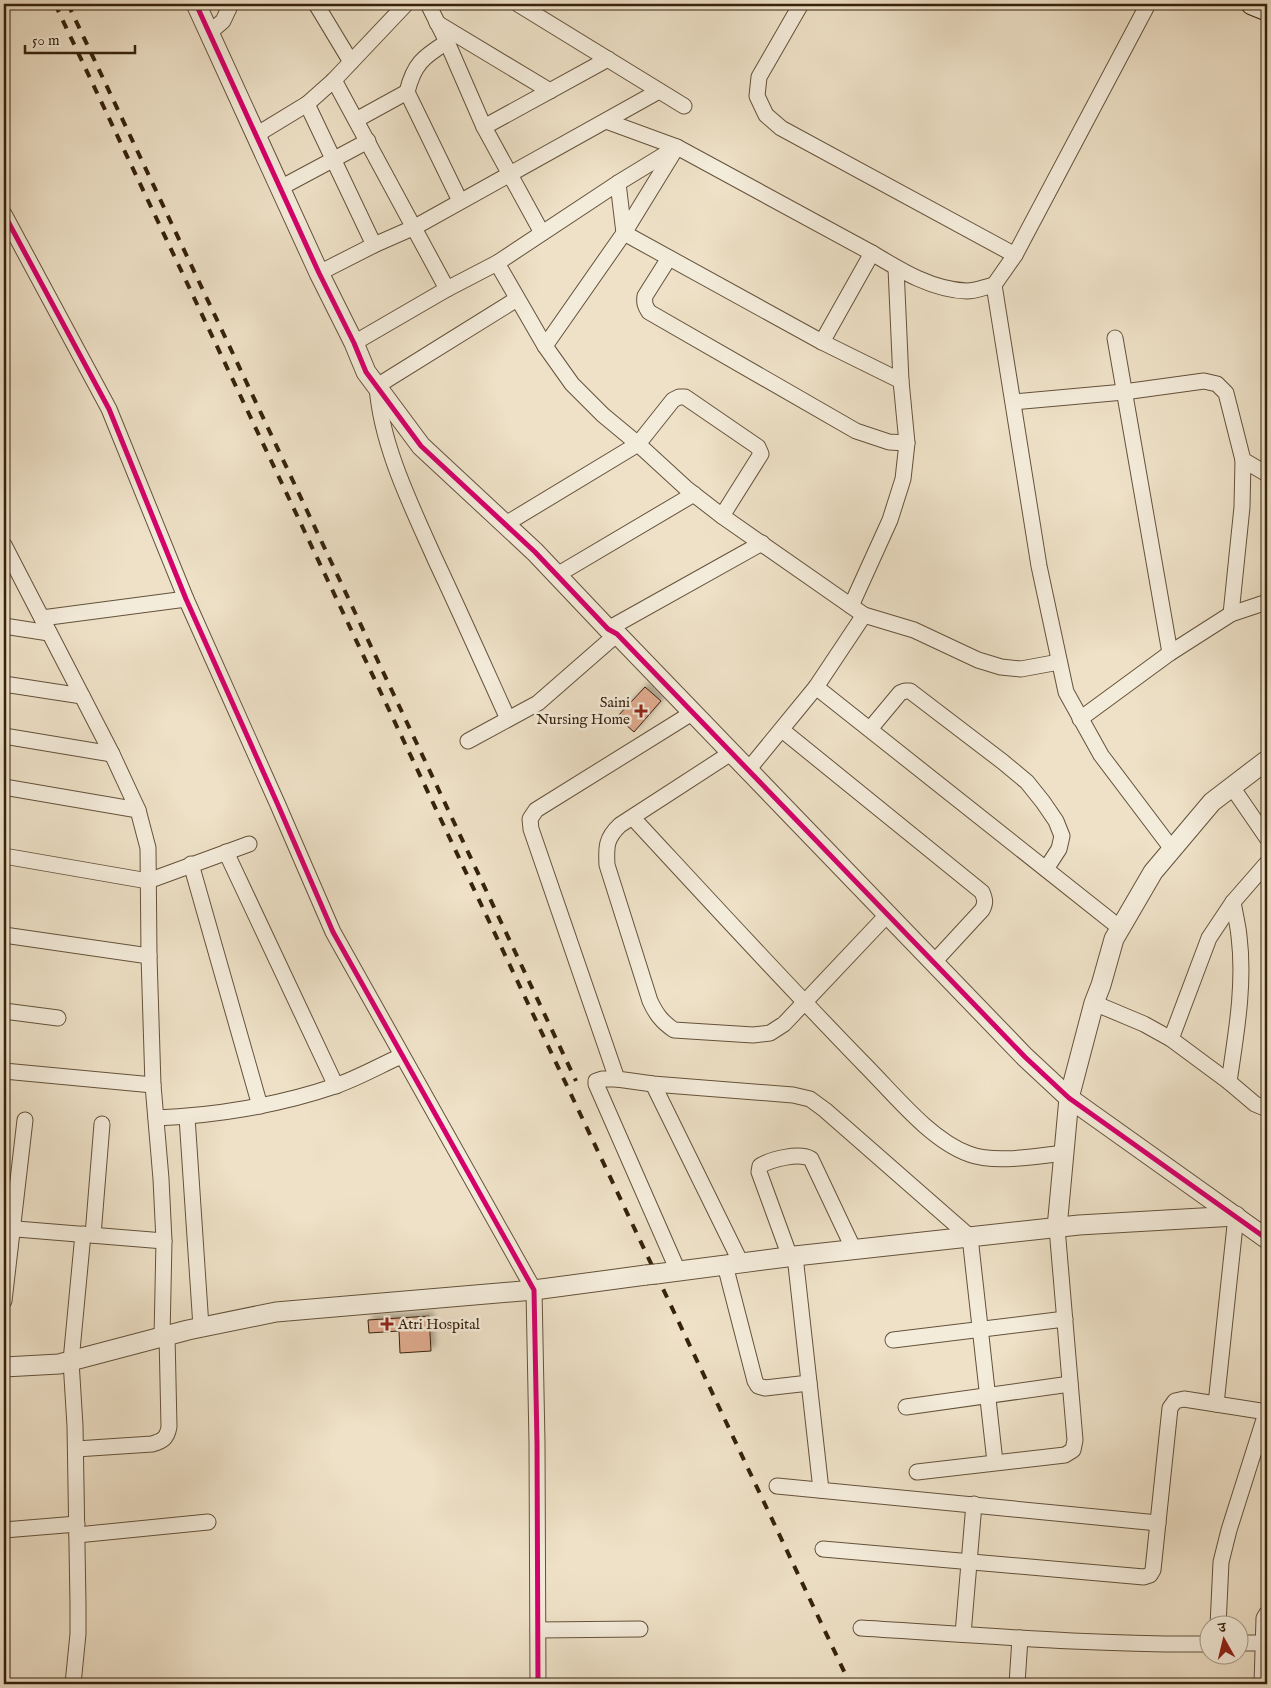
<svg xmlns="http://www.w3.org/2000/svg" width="1271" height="1688" font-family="'IM FELL English','Noto Serif Devanagari',serif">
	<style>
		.building { fill: #dfaa8f; stroke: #36220c; filter: url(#shadow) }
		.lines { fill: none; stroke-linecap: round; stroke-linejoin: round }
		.minor-casing { stroke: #64523b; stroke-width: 17 }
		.tertiary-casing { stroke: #64523b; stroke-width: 21 }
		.secondary-casing { stroke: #36220c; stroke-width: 23 }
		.minor { stroke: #f4ecdb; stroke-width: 15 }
		.tertiary { stroke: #f4ecdb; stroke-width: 19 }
		.secondary { stroke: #f4ecdb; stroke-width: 21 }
		.rail { stroke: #36220c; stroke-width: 4; stroke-dasharray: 9 9; stroke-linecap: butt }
		.tertiary-bridge-casing { stroke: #64523b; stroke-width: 21; stroke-linecap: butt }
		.tertiary-bridge { stroke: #f4ecdb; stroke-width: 19 }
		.cycleway-casing { stroke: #f4ecdb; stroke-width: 8 }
		.cycleway { stroke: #d6006c; stroke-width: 5 }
		.poi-dot { fill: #8f2418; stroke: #f4ecdb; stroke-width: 2 }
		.labels { text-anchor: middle; stroke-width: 5; stroke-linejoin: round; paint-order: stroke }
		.poi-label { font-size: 15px; fill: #36220c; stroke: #f4ecdb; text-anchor: end }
	</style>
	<defs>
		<filter id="shadow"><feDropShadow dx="4.5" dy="-4.5" stdDeviation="2.5" flood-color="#0004"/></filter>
	</defs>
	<rect width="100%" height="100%" fill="#eee1c7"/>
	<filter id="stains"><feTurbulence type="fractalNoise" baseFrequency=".004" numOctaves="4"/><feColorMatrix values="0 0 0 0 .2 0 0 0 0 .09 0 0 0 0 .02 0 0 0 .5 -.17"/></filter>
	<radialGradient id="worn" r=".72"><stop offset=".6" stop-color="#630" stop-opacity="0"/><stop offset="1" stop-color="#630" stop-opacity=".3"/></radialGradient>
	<g class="building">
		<polygon points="645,687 661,701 634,732 617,717"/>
		<polygon points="429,1316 431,1351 400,1353 399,1331 369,1333 368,1320"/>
	</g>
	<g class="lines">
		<defs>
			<g id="minor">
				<polyline points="316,4 351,62"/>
				<polyline points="428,4 447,42 484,127 542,233"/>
				<polyline points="518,4 684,106"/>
				<polyline points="801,4 759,77 757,96 766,115 781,128 1015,255"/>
				<polyline points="1148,4 1015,255 994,285 1039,566 1066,692 1101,755 1172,849"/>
				<polyline points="437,23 550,91"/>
				<polyline points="209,33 223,21 231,4"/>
				<path d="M447,42C423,57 414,64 407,92L460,201"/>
				<polyline points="334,80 447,289"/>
				<polyline points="307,104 374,245"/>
				<polyline points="356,120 407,92"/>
				<path d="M606,121L677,147L872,253C900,270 932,290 967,291C975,291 985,287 994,285"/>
				<polyline points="484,127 608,59"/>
				<polyline points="256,135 307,104 334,80 406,4"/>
				<polyline points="618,183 624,233 822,342 901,381"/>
				<polyline points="280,188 368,141"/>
				<polyline points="4,214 109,409 186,599 278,805 333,932 534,1290 537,1443 538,1684"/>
				<path d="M669,258L645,296C644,303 645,306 649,312L856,431L889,442L907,443"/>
				<polyline points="497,263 545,346 572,384 603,415 638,444 687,489 722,516 864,615 914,630 978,660 1001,667 1021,669 1059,662"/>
				<polyline points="319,273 374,245 415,227 659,91"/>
				<polyline points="1115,338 1170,653"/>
				<polyline points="822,342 872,253"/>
				<polyline points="354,343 447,289 497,263 618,183 677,147"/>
				<polyline points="545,346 624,233 675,150"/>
				<polyline points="1014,402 1124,392 1204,381 1217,384 1226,393 1243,460 1267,474"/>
				<polyline points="504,525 638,444 673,400 679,397 685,397 758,447 761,454 722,516"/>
				<polyline points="4,545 112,754 138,810 148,848 149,956 153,1085 161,1179 164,1241 162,1337"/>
				<polyline points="557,575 694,494"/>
				<polyline points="851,606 890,520 903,479 907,443 901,381 896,268"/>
				<polyline points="1231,614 1242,507 1243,460"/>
				<polyline points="42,618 186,599"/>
				<polyline points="4,626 49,633"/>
				<polyline points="608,629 762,543"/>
				<polyline points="4,684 82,696"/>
				<polyline points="816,687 1120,928"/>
				<polyline points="692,713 536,810 530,819 531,829 617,1079 653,1084 793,1095 810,1099 825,1110 970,1237 995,1462"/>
				<path d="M508,719C484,666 460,612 435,559C411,505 381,445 377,386L517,299"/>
				<polyline points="1080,719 1170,653 1231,614 1267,602"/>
				<polyline points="870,729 900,693 905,691 910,691 1003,762 1027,782 1043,802 1056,821 1062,836 1059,849 1046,869"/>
				<path d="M782,730L982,892C985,899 986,903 982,910L934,962"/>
				<polyline points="4,736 112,754"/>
				<polyline points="468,741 538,703 617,634"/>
				<path d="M731,753L620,825C606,838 606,847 607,865L650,1001C656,1014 662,1022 674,1030L753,1035L770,1033L784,1024L888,914"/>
				<polyline points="748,770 816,687 864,615"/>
				<polyline points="4,787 138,810"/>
				<polyline points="1232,787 1267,838"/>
				<path d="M633,818C709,900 785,983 864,1064C894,1094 930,1140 969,1154C995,1164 1037,1156 1064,1153"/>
				<polyline points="226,852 336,1086"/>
				<polyline points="4,856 148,881 249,844"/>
				<polyline points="191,864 260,1106"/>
				<polyline points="4,935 149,956"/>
				<polyline points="1094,1003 1144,1024 1171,1039 1229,1082 1255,1104 1267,1109"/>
				<polyline points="4,1011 58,1018"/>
				<polyline points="1171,1039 1209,938 1233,902 1267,863"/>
				<polyline points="4,1071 153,1085"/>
				<polyline points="617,1079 602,1079 596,1081 596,1084 678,1271"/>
				<path d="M1229,1082C1236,1034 1245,985 1239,936C1238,925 1235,914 1233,902"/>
				<polyline points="653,1084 741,1263"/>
				<polyline points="187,1117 201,1327"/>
				<path d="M156,1118C214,1116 280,1105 335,1086C358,1078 379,1066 401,1056"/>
				<polyline points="4,1228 164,1241"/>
				<polyline points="93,1235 102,1124"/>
				<polyline points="795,1256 821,1490"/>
				<path d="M790,1257L759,1172L760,1166C771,1159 800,1152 811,1159L854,1250"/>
				<polyline points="725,1265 755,1381 758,1386 765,1388 809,1383"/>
				<polyline points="4,1301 25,1120"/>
				<polyline points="893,1340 1065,1319"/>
				<polyline points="1216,1404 1236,1216"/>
				<polyline points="906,1407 1070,1384"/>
				<path d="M76,1449L152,1444C163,1441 167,1438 169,1427L167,1335"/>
				<polyline points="917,1472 1065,1455 1073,1450 1075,1440 1057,1228"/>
				<polyline points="777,1486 1158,1523"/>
				<polyline points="4,1530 77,1524"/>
				<polyline points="77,1535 208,1522"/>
				<polyline points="823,1549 1144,1577 1150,1575 1153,1570 1170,1408 1175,1401 1184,1399 1267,1412"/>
				<polyline points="1218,1626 1221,1562 1229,1530 1267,1410"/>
				<path d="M861,1628C977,1635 1093,1645 1208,1644"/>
				<polyline points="538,1630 640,1629"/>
				<polyline points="963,1634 974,1504"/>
				<polyline points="1238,1643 1263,1643"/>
				<polyline points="73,1684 78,1634 78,1605 75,1426 71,1361 83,1234"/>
				<polyline points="1017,1684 1020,1638"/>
				<polyline points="1262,1684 1264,1618 1267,1613"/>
			</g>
			<g id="tertiary">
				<polyline points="196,4 319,273 354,343 366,372 421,446 535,552 608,629 617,634 1025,1057 1069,1098 1267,1239"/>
				<polyline points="1057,1228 1069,1098 1094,1003 1101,985 1114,939 1153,872 1212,802 1267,760"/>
				<polyline points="656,1274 795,1256 1079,1225 1236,1216"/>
				<polyline points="4,1367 59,1364 188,1330 276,1312 534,1290 646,1275"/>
			</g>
			<polyline id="secondary" points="1252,4 1267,10"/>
		</defs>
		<use href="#minor" class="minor-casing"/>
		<use href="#tertiary" class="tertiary-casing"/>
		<use href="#secondary" class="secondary-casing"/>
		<use href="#minor" class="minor"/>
		<use href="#tertiary" class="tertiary"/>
		<use href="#secondary" class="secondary"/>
		<g class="rail">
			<polyline points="55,4 850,1684"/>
			<polyline points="68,4 576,1081"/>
		</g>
		<defs>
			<polyline id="tertiary-bridge" points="646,1275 656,1274"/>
		</defs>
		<use href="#tertiary-bridge" class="tertiary-bridge-casing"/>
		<use href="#tertiary-bridge" class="tertiary-bridge"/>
		<defs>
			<g id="cycleway">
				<polyline points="196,4 319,273 354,343 366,372 421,446 535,552 608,629 617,634 1025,1057 1069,1098 1267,1239"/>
				<polyline points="4,214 109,409 186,599 278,805 333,932 534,1290 537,1443 538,1684"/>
			</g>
		</defs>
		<use href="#cycleway" class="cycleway-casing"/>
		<use href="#cycleway" class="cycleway"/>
	</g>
	<g class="poi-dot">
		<path d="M638.5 703.5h5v5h5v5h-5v5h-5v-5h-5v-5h5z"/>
		<path d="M384.5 1316.5h5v5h5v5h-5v5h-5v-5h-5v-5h5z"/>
	</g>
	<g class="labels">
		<g class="poi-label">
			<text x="630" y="707">Saini<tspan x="630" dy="17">Nursing Home</tspan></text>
			<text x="398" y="1329" text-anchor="start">Atri Hospital</text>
		</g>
	</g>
	<rect width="1271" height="1688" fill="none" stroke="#eee1c7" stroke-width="20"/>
	<rect x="5" y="5" width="1261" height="1678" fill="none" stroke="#36220c" stroke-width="2.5"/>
	<rect x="10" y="10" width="1251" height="1668" fill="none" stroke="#36220c"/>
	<g transform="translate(1224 1640) rotate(352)"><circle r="24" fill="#f4ecdb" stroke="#a89b88"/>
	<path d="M0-4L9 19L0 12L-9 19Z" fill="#8f2418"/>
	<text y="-8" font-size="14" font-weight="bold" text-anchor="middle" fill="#36220c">उ</text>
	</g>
	<path d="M25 45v8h110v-8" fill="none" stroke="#36220c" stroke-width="2.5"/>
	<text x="32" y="45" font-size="15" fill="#36220c" stroke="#f4ecdb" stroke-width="4" paint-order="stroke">50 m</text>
	<rect width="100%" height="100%" filter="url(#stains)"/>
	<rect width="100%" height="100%" fill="url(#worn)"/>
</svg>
